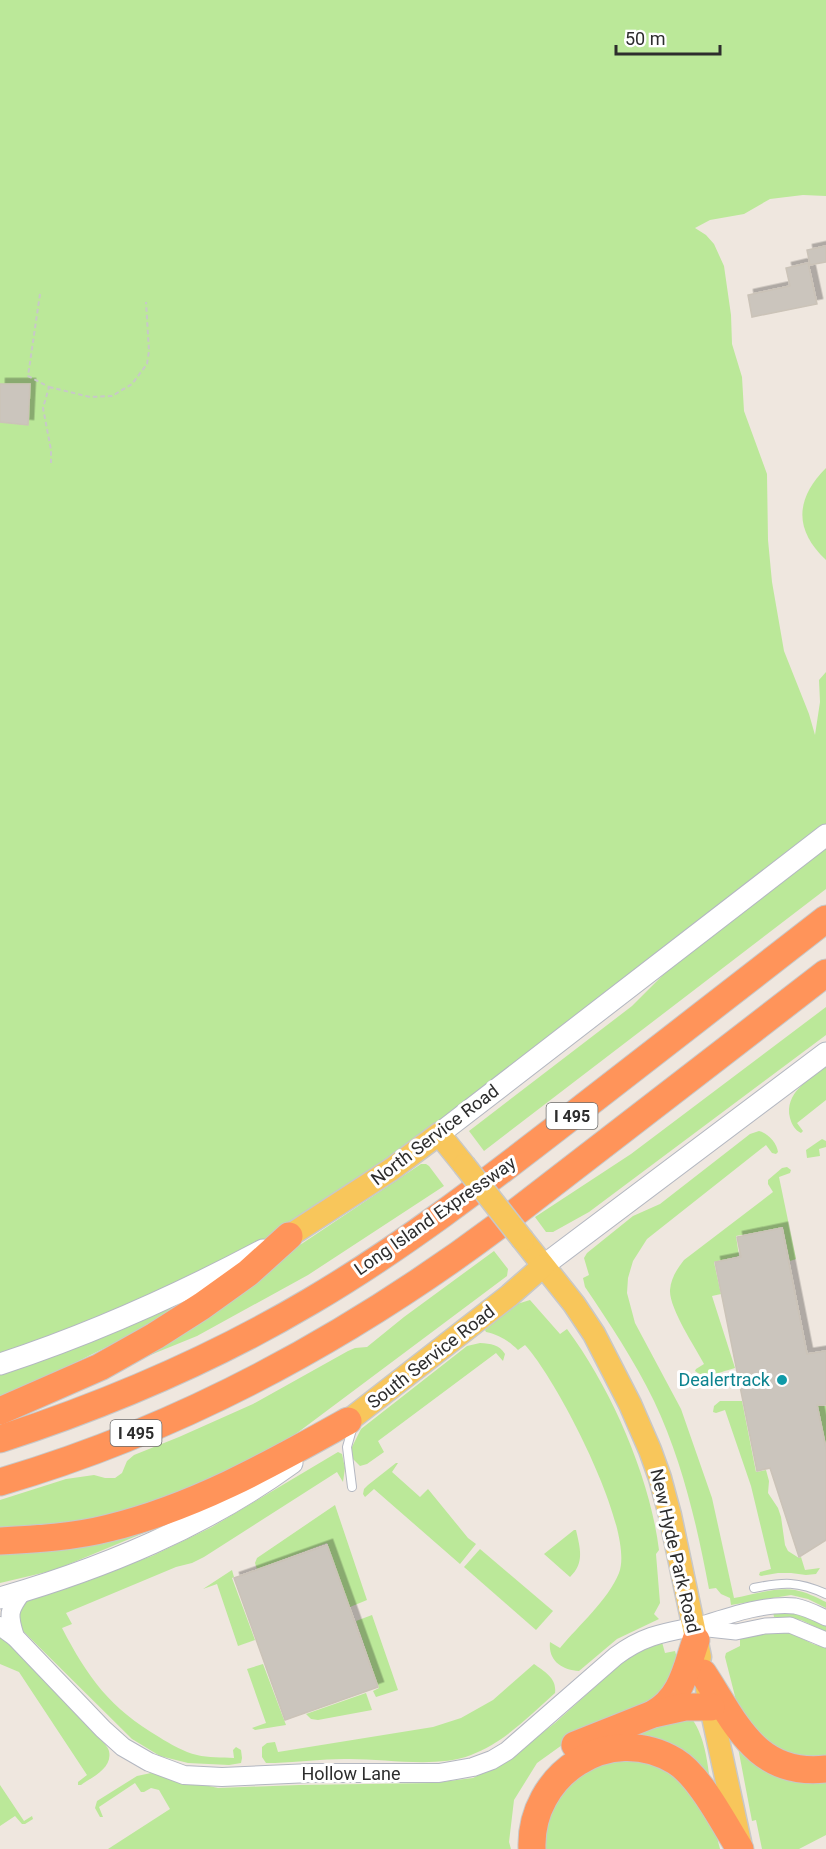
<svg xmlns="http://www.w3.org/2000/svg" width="826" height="1849" font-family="Roboto,sans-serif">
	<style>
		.green { fill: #bbe899 }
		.building { fill: #cbc5bd; stroke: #cbc3b8; stroke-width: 1.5; filter: url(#shadow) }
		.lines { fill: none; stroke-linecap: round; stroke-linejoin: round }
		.service-casing { stroke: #b3b7c1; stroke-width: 10 }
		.minor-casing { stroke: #b3b7c1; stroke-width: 17 }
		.tertiary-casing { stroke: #b3b7c1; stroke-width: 20 }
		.secondary-casing { stroke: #b3b7c1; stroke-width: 23 }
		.primary-casing { stroke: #c8c8c8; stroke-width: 25 }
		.motorway-casing { stroke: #c8c8c8; stroke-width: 29 }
		.path { stroke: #c8c8c8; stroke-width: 2; stroke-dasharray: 4.5 3; stroke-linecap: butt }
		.service { stroke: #fff; stroke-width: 8 }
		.minor { stroke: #fff; stroke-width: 15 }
		.tertiary { stroke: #fff; stroke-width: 18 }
		.secondary { stroke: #fff; stroke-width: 21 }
		.primary { stroke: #f8c65b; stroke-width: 22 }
		.motorway { stroke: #ff945a; stroke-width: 27 }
		.primary-bridge-casing { stroke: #c8c8c8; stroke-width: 25; stroke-linecap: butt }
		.primary-bridge { stroke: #f8c65b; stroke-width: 22 }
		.culture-dot { fill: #0f9aa8; stroke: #fff; stroke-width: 2 }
		.labels { text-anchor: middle; stroke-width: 6; stroke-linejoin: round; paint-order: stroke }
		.shield { fill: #fff; stroke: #6c6c6c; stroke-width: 1.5 }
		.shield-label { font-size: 16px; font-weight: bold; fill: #2d2d2d }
		.street-label { font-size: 18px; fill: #2d2d2d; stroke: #fff }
		.culture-label { font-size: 18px; fill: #0d838f; stroke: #fff; text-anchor: end }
	</style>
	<defs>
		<filter id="shadow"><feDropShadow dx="5.5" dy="-5.5" stdDeviation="0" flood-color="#0004"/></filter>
	</defs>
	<rect width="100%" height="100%" fill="#efe7df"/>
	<g class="green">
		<polygon points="0,0 826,0 826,196 803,195 770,199 744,214 710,220 695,228 706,235 714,244 724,266 731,315 732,344 742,377 744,411 767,474 768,540 772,582 784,651 809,714 815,735 820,702 819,680 826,672 826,835 289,1236 0,1364"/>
		<path d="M826,468V560C794,530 795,499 826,468Z"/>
		<polygon points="826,847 826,889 484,1151 469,1131 632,1006 673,965"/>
		<polygon points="826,1007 826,1035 589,1212 553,1232 546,1232 535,1217 631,1154"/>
		<path d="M826,1067V1100L797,1123L803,1131L801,1133C795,1130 792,1125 790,1118C784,1093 809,1079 826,1067Z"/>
		<path d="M759,1131C768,1133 777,1143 778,1152L776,1154L772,1153L766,1145L647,1239L633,1261L628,1278L627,1293L635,1323L681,1409L712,1498L734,1598C752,1595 775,1587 795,1590C806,1592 816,1597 826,1602V1608L808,1599L791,1595L731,1605L730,1598L721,1594L716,1588L709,1589C697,1525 682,1460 654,1401C634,1360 610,1324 585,1287L583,1278L589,1275L584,1258L587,1253L633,1216L660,1204L750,1134Z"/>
		<polygon points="822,1139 826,1141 826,1147 819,1149 820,1156 807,1158 806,1150"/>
		<polygon points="421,1164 426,1164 429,1166 444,1186 308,1275 197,1336 89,1380 282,1257"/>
		<path d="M787,1167L791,1170L790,1173L779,1177L796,1259L790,1261L783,1227L736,1236L739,1256L714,1262L721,1294L712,1296L735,1368C723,1371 705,1380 695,1371L696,1369L704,1364C695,1347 669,1308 670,1290C671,1278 677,1269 684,1260L773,1192L768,1184V1180L782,1168Z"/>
		<polygon points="494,1251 508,1269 507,1276 277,1448 211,1484 124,1513 39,1529 0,1532 0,1500 66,1479 94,1475 105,1478 115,1478 122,1473 127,1461 134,1455 179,1437 253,1404 348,1351 355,1348 367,1347 404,1317"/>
		<path d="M530,1300L560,1334L567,1329C611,1388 650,1477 659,1550L656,1554L660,1603L654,1614L659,1619L617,1639L579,1671C562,1670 548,1661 550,1642L560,1648C579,1625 608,1600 619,1573C636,1530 556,1378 525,1345L518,1350C508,1340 499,1335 486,1332L485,1330L517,1304Z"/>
		<polygon points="171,1308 173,1314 0,1400 0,1371"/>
		<path d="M480,1343C491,1344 499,1344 505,1354L503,1361L496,1353L378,1441L384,1452L367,1464L360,1466L352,1458V1447L361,1429L467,1346Z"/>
		<polygon points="720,1401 742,1401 756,1472 766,1470 769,1481 768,1493 778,1508 781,1517 785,1545 788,1551 799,1558 801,1557 805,1570 820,1568 816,1574 806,1575 791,1573 778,1573 761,1576 759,1575 760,1572 771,1569 751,1486 725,1410 716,1413 713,1412 714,1406"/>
		<polygon points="818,1406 826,1406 826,1444"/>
		<path d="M338,1452L342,1454L345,1468L343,1482L337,1472L204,1557L192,1563L176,1567L66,1613L72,1624L62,1628C88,1678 110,1708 159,1737C170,1744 184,1752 197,1755C208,1758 222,1757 234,1758L233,1750L236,1747L241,1750L242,1758L241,1763L229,1765L188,1763L160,1756L132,1739L21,1629L17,1619L19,1607L29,1600L152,1556L212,1527Z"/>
		<polygon points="396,1463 398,1463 392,1472 420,1497 428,1489 468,1538 476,1544 460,1564 374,1489 365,1497 363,1494 364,1489 368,1485"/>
		<polygon points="335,1505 367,1600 350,1607 327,1543 257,1569 255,1563 257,1558"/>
		<polygon points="158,1527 55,1570 0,1583 0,1547"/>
		<path d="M574,1530H576C580,1548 585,1563 570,1577L544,1554Z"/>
		<polygon points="480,1549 553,1611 536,1630 464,1567"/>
		<polygon points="232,1570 234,1577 232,1578 255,1640 238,1646 217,1584 203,1589"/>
		<polygon points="776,1611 804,1614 826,1624 826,1632 801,1620 774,1617 773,1612"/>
		<polygon points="372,1615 398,1690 376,1697 373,1691 379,1688 356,1621"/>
		<polygon points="787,1631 813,1644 826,1648 826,1761 768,1748 740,1716 725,1657 726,1653 740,1646 740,1638 772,1632"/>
		<path d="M0,1636L23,1655L100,1738C103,1742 108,1747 109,1751C113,1768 92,1777 81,1785H78V1782L87,1775L19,1672L0,1664Z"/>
		<polygon points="662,1642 665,1653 675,1651 679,1665 671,1692 576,1735 537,1763 514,1800 509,1842 511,1849 108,1849 170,1809 159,1790 151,1788 144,1792 141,1792 135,1783 99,1807 103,1817 100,1817 95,1808 97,1801 137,1776 151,1773 218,1788 299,1785 432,1783 473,1778 507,1760 555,1723 628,1657 650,1643"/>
		<polygon points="263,1664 286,1725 255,1730 252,1728 266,1723 247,1669"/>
		<path d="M534,1664C545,1672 557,1678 555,1693C529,1716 504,1743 471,1755C435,1769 383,1758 344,1759C321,1759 298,1762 275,1763H266L262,1757V1747L267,1743L275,1742L278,1752L433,1727L461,1718L493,1700Z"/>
		<polygon points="366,1693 372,1710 318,1720 311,1719 306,1714"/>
		<path d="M670,1713L690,1716C707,1738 708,1769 712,1796L626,1739Z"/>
		<polygon points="736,1737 826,1775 826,1835 799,1849 762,1849 756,1820 752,1821"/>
		<polygon points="615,1754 679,1770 712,1818 720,1849 540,1849 558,1785"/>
		<polygon points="0,1785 24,1821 32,1816 33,1819 25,1824 22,1824 15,1816 0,1826"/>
	</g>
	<g class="building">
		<polygon points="826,246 826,262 810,265 807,250"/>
		<polygon points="808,263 817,304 752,317 748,295 790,286 786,268"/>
		<polygon points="0,384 30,384 28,425 0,422"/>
		<polygon points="782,1228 807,1354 826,1351 826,1405 817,1405 826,1449 826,1540 799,1557 770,1468 757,1471 715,1262 741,1257 737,1237"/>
		<polygon points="327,1545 378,1687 285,1720 234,1578"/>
	</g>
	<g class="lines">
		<defs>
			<g id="service">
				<polyline points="352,1487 347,1447 353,1426"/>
				<path d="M754,1588C783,1582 798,1581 826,1594"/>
			</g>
			<g id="minor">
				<path d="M693,1627C722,1618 765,1602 795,1606C806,1608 816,1613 826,1618"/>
				<polyline points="699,1628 736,1632 765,1626 790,1625 826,1640"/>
			</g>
			<g id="tertiary">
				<path d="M0,1626L15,1637L103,1729L123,1747L149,1762L184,1775L222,1777L311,1773H439L473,1767L492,1760L507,1751L616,1656C643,1636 662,1633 693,1627"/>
				<path d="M15,1637C8,1615 8,1610 22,1592"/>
			</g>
			<g id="secondary">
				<polyline points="439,1134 826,835"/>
				<polyline points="543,1266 826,1053"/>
				<path d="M0,1364C92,1334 178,1295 263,1250"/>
				<path d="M0,1598C104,1568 204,1527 292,1463"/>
			</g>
			<g id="primary">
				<polyline points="289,1236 392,1169 439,1134 464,1165"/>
				<polyline points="523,1240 574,1304 594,1334 630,1404 650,1450 660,1478 670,1515 700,1657"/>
				<polyline points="348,1421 510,1295 543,1266"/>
				<polyline points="707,1689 740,1842"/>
			</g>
			<g id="motorway">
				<polyline points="0,1411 100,1367 155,1336 202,1306 248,1273 289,1236"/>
				<path d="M0,1439C108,1404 213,1359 311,1301C403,1247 488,1181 572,1116C657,1050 741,985 826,919"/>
				<path d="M0,1482C181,1429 351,1336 502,1223L826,973"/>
				<path d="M0,1541C37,1539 74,1537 109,1528C195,1507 271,1464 348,1421"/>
				<path d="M703,1673C736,1723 756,1777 826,1769"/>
				<path d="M653,1714C682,1698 686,1669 696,1640"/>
				<polyline points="575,1745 653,1714 685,1707 711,1707"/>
				<path d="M532,1849C529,1775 609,1721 675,1761C700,1776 724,1824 740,1849"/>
			</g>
		</defs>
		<use href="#service" class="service-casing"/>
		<use href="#minor" class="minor-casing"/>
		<use href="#tertiary" class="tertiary-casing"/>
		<use href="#secondary" class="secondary-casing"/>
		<use href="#primary" class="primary-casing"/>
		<use href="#motorway" class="motorway-casing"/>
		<g class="path">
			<polyline points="40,294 28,376 49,387 43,408 51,450 51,463"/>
			<polyline points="49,387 90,397 112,396 132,384 147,364 149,351 146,302"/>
		</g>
		<use href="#service" class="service"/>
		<use href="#minor" class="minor"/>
		<use href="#tertiary" class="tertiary"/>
		<use href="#secondary" class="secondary"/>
		<use href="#primary" class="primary"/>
		<use href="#motorway" class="motorway"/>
		<defs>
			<polyline id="primary-bridge" points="464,1165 523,1240"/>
		</defs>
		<use href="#primary-bridge" class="primary-bridge-casing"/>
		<use href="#primary-bridge" class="primary-bridge"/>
	</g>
	<circle class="culture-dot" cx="782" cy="1380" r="6"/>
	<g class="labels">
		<g class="shield">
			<rect x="546.5" y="1103" width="51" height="26" rx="4.5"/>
			<rect x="110.5" y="1420" width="51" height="26" rx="4.5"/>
		</g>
		<g class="shield-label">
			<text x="572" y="1122">I 495</text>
			<text x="136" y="1439">I 495</text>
		</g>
		<g class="street-label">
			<text transform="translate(435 1135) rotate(-37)" y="6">North Service Road</text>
			<text transform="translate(435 1216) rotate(-35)" y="6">Long Island Expressway</text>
			<text transform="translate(431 1357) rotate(-38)" y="6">South Service Road</text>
			<text transform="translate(675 1551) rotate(77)" y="6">New Hyde Park Road</text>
			<text x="351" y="1780">Hollow Lane</text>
		</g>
		<g class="culture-label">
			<text x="770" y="1386">Dealertrack</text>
		</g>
	</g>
	<path d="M616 45v9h104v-9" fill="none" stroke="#2d2d2d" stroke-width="3"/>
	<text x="625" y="45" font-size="18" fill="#2d2d2d" stroke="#ffffff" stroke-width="4.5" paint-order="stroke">50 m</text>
</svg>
